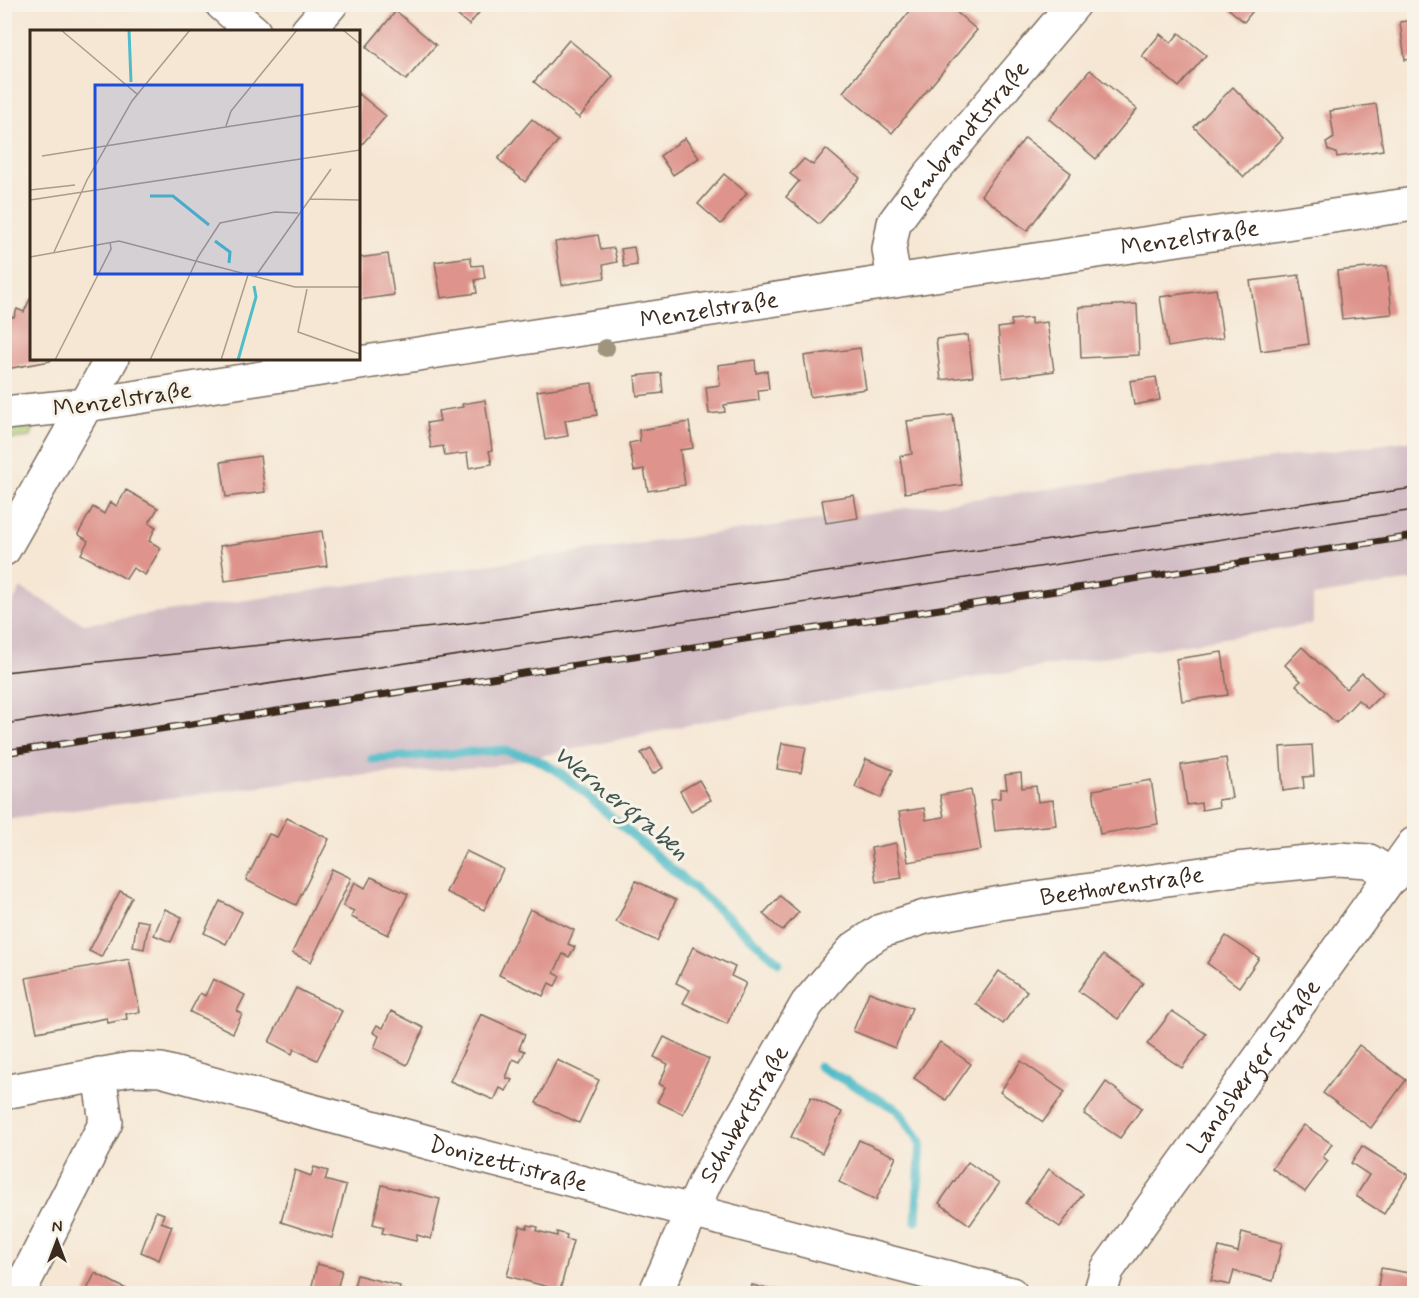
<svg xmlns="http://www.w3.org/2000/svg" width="1419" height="1298" font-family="Mynerve,sans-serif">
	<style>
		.industrial { fill: #d2bdc5 }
		.green { fill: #a9c86f; stroke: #727946; stroke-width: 1.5 }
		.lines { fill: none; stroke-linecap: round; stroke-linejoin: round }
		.stream { stroke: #4fbcc8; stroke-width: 9 }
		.building { fill: #de948d }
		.minor-casing { stroke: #7c6c5e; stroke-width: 36 }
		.tertiary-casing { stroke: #7c6c5e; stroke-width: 36 }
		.minor { stroke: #fff; stroke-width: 33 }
		.tertiary { stroke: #fff; stroke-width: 33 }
		.tram { stroke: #3b2a1e; stroke-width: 1.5 }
		.rail-casing { stroke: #3b2a1e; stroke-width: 7 }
		.rail { stroke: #f7f3e8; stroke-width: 4.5; stroke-dasharray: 14; stroke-linecap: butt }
		.tree { fill: #9e957b }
		.labels { text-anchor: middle; stroke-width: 6; stroke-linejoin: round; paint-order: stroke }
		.street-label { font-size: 24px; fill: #3b2a1e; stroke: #f7f3e8 }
		.water-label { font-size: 26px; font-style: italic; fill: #415651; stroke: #f7f3e8 }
		.inset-river { fill: none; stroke: #4fbcc8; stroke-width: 3 }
		.inset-road { fill: none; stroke: #ab9b8b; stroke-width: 1.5 }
		.view { fill: #1d4ed8; fill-opacity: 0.15; stroke: #1d4ed8; stroke-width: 3 }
		.inset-edge { fill: none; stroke: #3b2a1e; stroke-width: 3 }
	</style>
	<rect width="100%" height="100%" fill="#f7f3e8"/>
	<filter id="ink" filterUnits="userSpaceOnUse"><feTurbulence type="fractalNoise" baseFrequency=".0167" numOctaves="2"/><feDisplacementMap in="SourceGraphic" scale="12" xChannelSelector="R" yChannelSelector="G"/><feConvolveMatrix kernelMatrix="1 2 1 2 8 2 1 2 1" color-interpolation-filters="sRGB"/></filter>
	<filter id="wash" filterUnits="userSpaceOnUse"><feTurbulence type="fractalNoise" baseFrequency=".008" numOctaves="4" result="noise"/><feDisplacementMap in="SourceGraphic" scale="24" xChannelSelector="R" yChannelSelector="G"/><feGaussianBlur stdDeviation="1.35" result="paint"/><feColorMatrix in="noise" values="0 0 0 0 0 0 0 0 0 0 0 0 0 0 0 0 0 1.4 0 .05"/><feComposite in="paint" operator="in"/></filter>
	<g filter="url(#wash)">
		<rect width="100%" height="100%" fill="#f6e7d4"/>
		<polygon class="industrial" points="1414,440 1414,580 1313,596 1313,624 727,717 493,766 315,779 5,819 5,617 21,588 84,624 541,557"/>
		<polygon class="green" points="4,419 34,426 31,437 5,440"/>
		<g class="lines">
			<g class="stream">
				<polyline points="372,759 502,750 534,758 561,773 779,962"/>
				<polyline points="819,1066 898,1110 921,1142 916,1221"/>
			</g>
		</g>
		<g id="blocks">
			<g class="building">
				<polygon points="444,4 486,4 469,25"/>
				<polygon points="916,4 947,4 977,30 892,133 843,92"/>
				<polygon points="983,4 996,4 991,10"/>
				<polygon points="1223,4 1254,4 1256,7 1244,22"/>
				<polygon points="396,11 436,45 406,80 366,47"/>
				<polygon points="1414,20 1414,59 1405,60 1400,22"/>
				<polygon points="1179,33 1206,55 1179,87 1142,56 1160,34 1171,43"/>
				<polygon points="569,40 613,76 579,118 534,82"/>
				<polygon points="1090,70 1137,109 1096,159 1049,119"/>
				<polygon points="1233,87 1283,138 1244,177 1194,127"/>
				<polygon points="358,93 386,116 358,149"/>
				<polygon points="1376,104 1383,150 1337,157 1336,153 1328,150 1326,143 1334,138 1330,111"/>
				<polygon points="532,119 558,141 525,182 498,159"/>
				<polygon points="685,138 699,158 673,175 660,156"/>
				<polygon points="1025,138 1071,173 1027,231 981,195"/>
				<polygon points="826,149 860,178 819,224 786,197 799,181 790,174 804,159 813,165"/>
				<polygon points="724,174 747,193 721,224 698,204"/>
				<polygon points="598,235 601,250 614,248 617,262 603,265 605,278 562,285 555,242"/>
				<polygon points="634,247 637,265 624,267 621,249"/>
				<polygon points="388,254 394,295 358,300 358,258"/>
				<polygon points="470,257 472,266 483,265 485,278 475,280 477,293 441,298 435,262"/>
				<polygon points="1387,266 1392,314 1342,319 1337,271"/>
				<polygon points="1299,275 1309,344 1261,351 1250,281"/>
				<polygon points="1216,289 1223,338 1168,347 1160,297"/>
				<polygon points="30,299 32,300 32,358 52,358 50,361 6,369 5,318 14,317 17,309 24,312"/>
				<polygon points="1137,304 1139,355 1081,358 1079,307"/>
				<polygon points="1031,318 1031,324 1047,322 1054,371 1003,378 998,328 1012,326 1011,320"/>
				<polygon points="968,335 973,376 941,380 936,339"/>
				<polygon points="860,348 866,389 810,397 804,356"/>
				<polygon points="755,360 756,373 767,371 769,389 758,390 759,400 724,405 725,412 709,414 706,387 720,385 718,365"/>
				<polygon points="661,373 663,393 637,396 635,376"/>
				<polygon points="1156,377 1160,400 1134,405 1130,381"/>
				<polygon points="592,383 597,415 565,420 568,436 545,440 537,391"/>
				<polygon points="485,400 492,450 489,451 492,464 469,468 467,453 445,456 443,446 431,448 427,423 440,421 438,411 463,407 462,404"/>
				<polygon points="953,415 962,485 905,493 900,456 912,454 907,421"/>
				<polygon points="689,422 693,448 680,450 685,485 648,491 644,469 634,471 629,443 640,441 639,430"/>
				<polygon points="260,456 265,492 226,497 221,462"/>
				<polygon points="126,490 158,508 149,523 156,527 149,541 161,548 145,575 133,568 126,579 81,554 88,541 78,534 93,507 104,514 110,502 117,506"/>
				<polygon points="854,495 858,518 826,523 822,500"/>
				<polygon points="322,531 327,566 225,581 220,546"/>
				<polygon points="1302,647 1346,689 1362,673 1383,693 1368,708 1358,700 1336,723 1296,685 1301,681 1285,665"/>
				<polygon points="1222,652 1228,695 1182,701 1176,659"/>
				<polygon points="782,743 806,747 801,773 777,769"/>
				<polygon points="1312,745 1314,776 1303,777 1304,788 1283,791 1280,747"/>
				<polygon points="651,748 663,768 653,774 641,753"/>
				<polygon points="1226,758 1232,798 1218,800 1219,807 1202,810 1201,803 1187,805 1181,765"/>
				<polygon points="866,759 893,770 881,798 855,787"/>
				<polygon points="1021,773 1022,788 1036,786 1038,802 1053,800 1056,825 995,831 991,799 1000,798 1000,789 1007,789 1005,775"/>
				<polygon points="699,780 711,800 691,811 680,791"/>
				<polygon points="1151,780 1158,824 1100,834 1093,790"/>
				<polygon points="971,790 981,850 908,862 899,812 924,808 926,820 944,817 940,795"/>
				<polygon points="287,818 329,839 296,905 246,880 269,834 277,837"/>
				<polygon points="896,843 902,878 876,882 871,848"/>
				<polygon points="466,851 503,869 484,910 446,892"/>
				<polygon points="332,869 351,878 311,962 292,953"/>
				<polygon points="371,877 408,894 388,935 351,917 354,911 343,906 355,882 365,888"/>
				<polygon points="636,881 676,900 657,941 616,922"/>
				<polygon points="120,891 132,897 101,957 89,951"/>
				<polygon points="780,896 799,912 782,931 763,914"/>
				<polygon points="220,901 242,912 226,944 204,933"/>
				<polygon points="165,909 182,917 171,942 154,935"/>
				<polygon points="530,909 574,930 568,944 575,947 569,957 563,954 554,973 560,976 555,986 549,983 543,996 499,975"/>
				<polygon points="137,920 149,922 144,949 133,947"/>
				<polygon points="1226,936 1259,958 1239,987 1207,963"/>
				<polygon points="693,947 735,967 731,976 746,983 727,1024 683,1003 690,990 676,983"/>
				<polygon points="1103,955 1143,983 1118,1019 1078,991"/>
				<polygon points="129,959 140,1012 126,1014 127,1019 108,1023 107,1018 37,1032 26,978"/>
				<polygon points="999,971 1027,991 1003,1024 976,1004"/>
				<polygon points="213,979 245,995 237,1011 242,1014 233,1033 190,1012 200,993 205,996"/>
				<polygon points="296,988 342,1011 317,1060 294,1049 292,1054 269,1042"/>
				<polygon points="869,992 912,1008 895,1048 853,1031"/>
				<polygon points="391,1011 424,1028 407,1065 374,1048 379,1036 373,1032 377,1025 383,1028"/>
				<polygon points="1172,1011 1206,1034 1182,1068 1147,1044"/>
				<polygon points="481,1014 525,1034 519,1049 525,1051 520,1062 513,1059 506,1078 512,1080 506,1091 500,1088 494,1100 450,1081"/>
				<polygon points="664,1037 709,1059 683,1114 657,1102 665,1087 659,1084 668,1064 654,1057"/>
				<polygon points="940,1042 971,1064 946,1100 914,1078"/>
				<polygon points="1359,1045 1406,1080 1371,1128 1323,1093"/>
				<polygon points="557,1060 599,1080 579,1123 536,1103"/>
				<polygon points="1021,1061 1065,1092 1043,1122 1000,1092"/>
				<polygon points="1106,1082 1142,1108 1120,1138 1084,1114"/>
				<polygon points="811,1097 842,1112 822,1153 791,1137"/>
				<polygon points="1304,1125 1332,1144 1323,1157 1328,1161 1305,1192 1272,1168"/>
				<polygon points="859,1140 896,1157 876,1200 839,1182"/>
				<polygon points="1362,1146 1408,1175 1384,1214 1356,1196 1369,1175 1351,1163"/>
				<polygon points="968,1162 999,1184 970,1225 939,1203"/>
				<polygon points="314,1167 328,1171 325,1180 346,1186 332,1238 281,1222 295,1170 311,1176"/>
				<polygon points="1049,1169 1083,1194 1060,1227 1025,1203"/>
				<polygon points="382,1185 440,1199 431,1239 417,1235 416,1241 382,1233 384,1227 373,1224"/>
				<polygon points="156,1211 164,1214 161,1222 172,1226 159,1260 141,1252"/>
				<polygon points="528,1225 538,1227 537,1231 557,1236 557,1232 567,1235 566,1239 573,1241 560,1290 507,1276 520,1226 527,1228"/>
				<polygon points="1242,1232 1282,1243 1273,1281 1234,1271 1230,1285 1211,1281 1219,1247 1238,1252"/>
				<polygon points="317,1264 342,1270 336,1294 310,1294"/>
				<polygon points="1381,1268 1414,1274 1414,1294 1377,1294"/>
				<polygon points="95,1273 136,1294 85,1294"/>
				<polygon points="357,1275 400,1286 399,1294 352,1294"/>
				<polygon points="752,1285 781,1293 781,1294 750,1294"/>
			</g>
		</g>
	</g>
	<g filter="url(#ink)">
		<use href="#blocks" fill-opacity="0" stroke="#7c6c5e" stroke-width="1.5"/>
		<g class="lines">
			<defs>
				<g id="minor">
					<polyline points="222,4 254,32"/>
					<polyline points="307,32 331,4"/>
					<path id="s1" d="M894,281L889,249L894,223L928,177L1074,4"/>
					<polyline points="4,413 86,405 112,358"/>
					<polyline points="18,1294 106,1122 99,1074"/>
					<path id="s2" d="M655,1294L706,1180L807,1004L854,949L881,931L925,917L1001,903L1236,869L1338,859L1369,861L1393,876"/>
					<path id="s3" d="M1100,1294L1107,1270L1414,844"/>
				</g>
				<g id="tertiary">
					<path id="s4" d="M4,549L86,405L894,281L1414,204"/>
					<path id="s5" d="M4,1092L131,1069L161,1070L453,1149L1011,1294"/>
				</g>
			</defs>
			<use href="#minor" class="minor-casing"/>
			<use href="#tertiary" class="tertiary-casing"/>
			<use href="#minor" class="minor"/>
			<use href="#tertiary" class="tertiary"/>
			<g class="tram">
				<polyline points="4,672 462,624 1414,488"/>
				<polyline points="4,724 1414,510"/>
			</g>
			<defs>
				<polyline id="rail" points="4,753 1414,536"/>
			</defs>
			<use href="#rail" class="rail-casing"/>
			<use href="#rail" class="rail"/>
		</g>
		<circle class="tree" cx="606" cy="348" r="9"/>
	</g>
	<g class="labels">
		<g class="street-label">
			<text dy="8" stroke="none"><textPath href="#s1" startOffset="171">Rembrandtstraße</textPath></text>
			<text dy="8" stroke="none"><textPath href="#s4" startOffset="1282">Menzelstraße</textPath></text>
			<text dy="8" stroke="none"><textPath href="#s4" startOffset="796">Menzelstraße</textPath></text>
			<text transform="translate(122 399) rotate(-8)" y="8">Menzelstraße</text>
			<text dy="8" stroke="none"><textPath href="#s2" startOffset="678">Beethovenstraße</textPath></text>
			<text dy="8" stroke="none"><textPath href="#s3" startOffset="276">Landsberger Straße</textPath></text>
			<text dy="8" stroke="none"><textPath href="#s2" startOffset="201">Schubertstraße</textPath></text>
			<text dy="8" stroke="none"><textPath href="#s5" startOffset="519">Donizettistraße</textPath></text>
		</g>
		<g class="water-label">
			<text transform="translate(622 802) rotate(39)" y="9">Wernergraben</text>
		</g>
	</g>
	<g transform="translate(30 30)">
		<rect width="330" height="330" fill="#f6e7d4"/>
		<path class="inset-river" d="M99,0L101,52M120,166H143L179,195M185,211L200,222L199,233M208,330L226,267L224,256"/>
		<path class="inset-road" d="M31,0L107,64M313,0L330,14M196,96L201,81L267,0M12,126L330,76M0,160L45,155M280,169L330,170M0,170L330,120M24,222L57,150L102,71L160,0M0,227L89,211L265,257H330M225,247L301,139M277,259L268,302L330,324M25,330L81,219L80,212M120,330L168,227L190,193L245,182L268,183M191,330L218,245"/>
		<path class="view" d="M65,55H272V244H65Z"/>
		<rect width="330" height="330" class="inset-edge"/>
	</g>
	<rect width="1419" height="1298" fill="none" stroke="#f7f3e8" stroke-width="24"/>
	<g transform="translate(57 1241)" stroke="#f7f3e8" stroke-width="4.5" paint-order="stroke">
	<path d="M0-4.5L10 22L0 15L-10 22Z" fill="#3b2a1e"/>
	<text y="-9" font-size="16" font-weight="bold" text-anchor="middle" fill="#3b2a1e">N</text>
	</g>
</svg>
